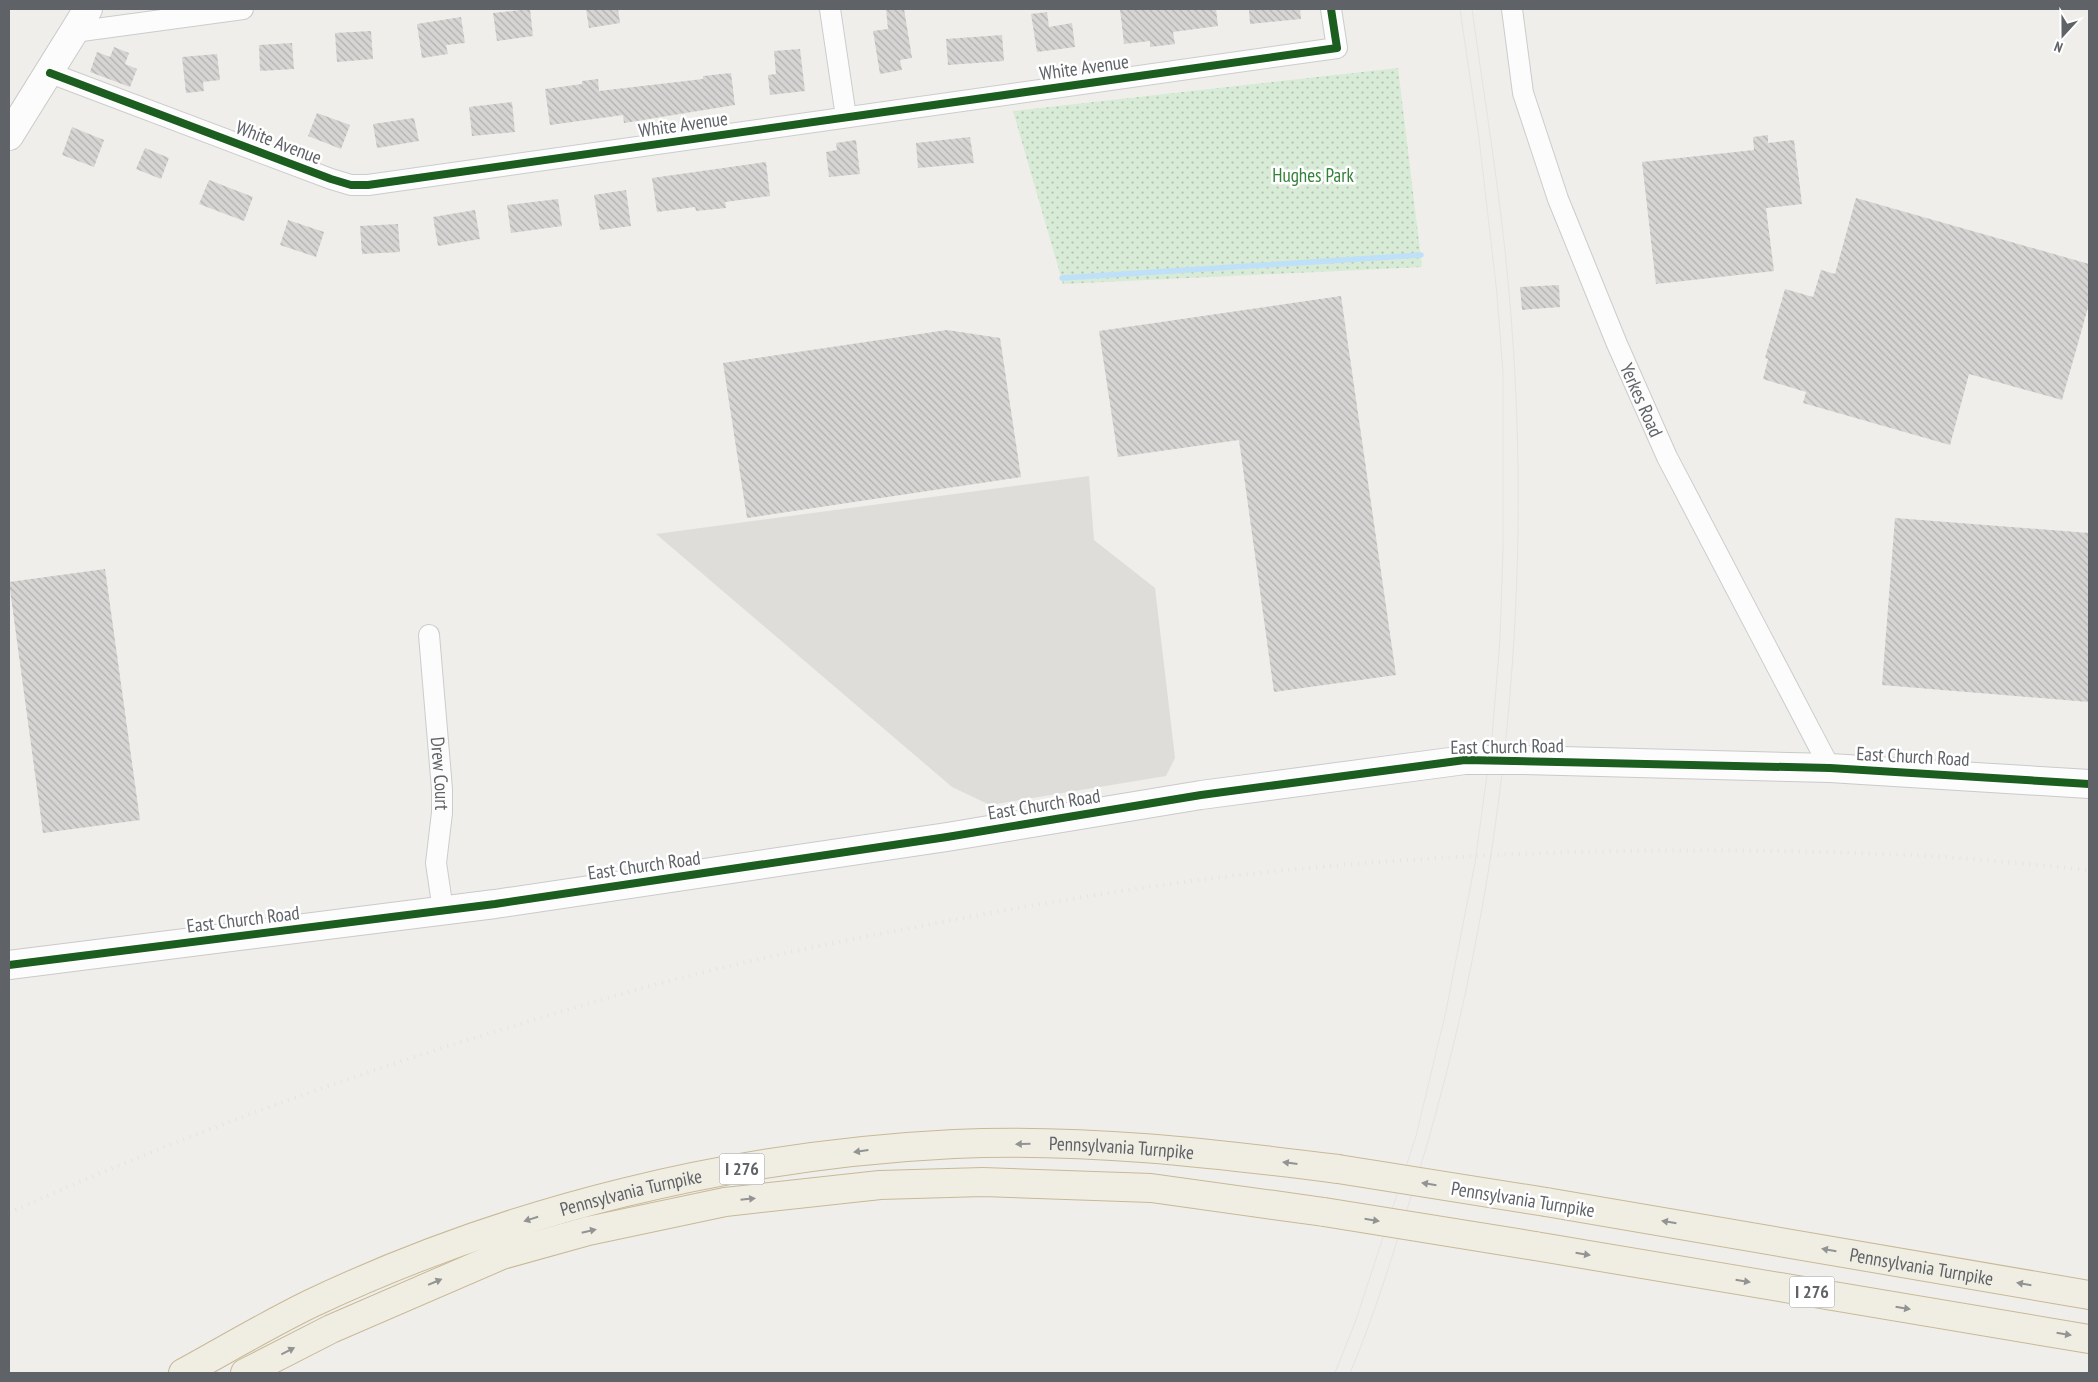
<svg xmlns="http://www.w3.org/2000/svg" width="2098" height="1382" font-family="'PT Sans Narrow',sans-serif">
	<style>
		.industrial { fill: #dfddda }
		.green { fill: url(#green-dots) }
		.lines { fill: none; stroke-linecap: round; stroke-linejoin: round }
		.stream { stroke: #bfe0f9; stroke-width: 5.5 }
		.building { fill: url(#building-back-hatch) }
		.street-casing { stroke: #cbcccc; stroke-width: 22 }
		.secondary-casing { stroke: #cacacb; stroke-width: 30 }
		.highway-casing { stroke: #c8b996; stroke-width: 30 }
		.street { stroke: #fdfcfc; stroke-width: 20 }
		.secondary { stroke: #fdfcfc; stroke-width: 28 }
		.highway { stroke: #f0ede3; stroke-width: 28 }
		.tram { stroke: #e4e4e4; stroke-width: 1 }
		.rail { stroke: #e4e4e4; stroke-width: 4; stroke-dasharray: 1 6; stroke-linecap: butt }
		.secondary-bridge-casing { stroke: #cacacb; stroke-width: 30; stroke-linecap: butt }
		.highway-bridge-casing { stroke: #c8b996; stroke-width: 30; stroke-linecap: butt }
		.secondary-bridge { stroke: #fdfcfc; stroke-width: 28 }
		.highway-bridge { stroke: #f0ede3; stroke-width: 28 }
		.cycleway-casing { stroke: #fff; stroke-width: 11 }
		.cycleway { stroke: #1b5e20; stroke-width: 8 }
		.oneway { fill: #929393 }
		.labels { text-anchor: middle; stroke-width: 5; stroke-linejoin: round; paint-order: stroke }
		.shield { fill: #fff; stroke: #8f9295; stroke-width: 1 }
		.shield-label { font-size: 18px; font-weight: bold; fill: #5f6368 }
		.street-label { font-size: 19px; fill: #5f6368; stroke: #fff }
		.park-label { font-size: 19px; fill: #348238; stroke: #fff }
	</style>
	<defs>
		<pattern id="green-dots" width="8" height="8" patternUnits="userSpaceOnUse" patternTransform="scale(1.25)"><rect width="8" height="8" fill="#d8ebd6"/><path d="M2 2h.1M6 6h.1" fill="none" stroke="#b2c2b1" stroke-width="1.8" stroke-linecap="round"/></pattern>
		<pattern id="building-back-hatch" width="6" height="6" patternUnits="userSpaceOnUse" patternTransform="scale(1.25)"><rect width="6" height="6" fill="#d6d5d3"/><path d="M-1 5l2 2M0 0l6 6M5-1l2 2" fill="none" stroke="#b1b0af"/></pattern>
	</defs>
	<rect width="100%" height="100%" fill="#efeeea"/>
	<polygon class="industrial" points="1089,476 1094,540 1155,588 1175,758 1166,776 990,805 952,787 656,534"/>
	<polygon class="green" points="1398,68 1422,267 1063,284 1013,111"/>
	<g class="lines">
		<polyline class="stream" points="1062,278 1421,255"/>
	</g>
	<g class="building">
		<polygon points="530,9 533,36 497,41 493,13"/>
		<polygon points="586,9 618,9 620,23 589,28"/>
		<polygon points="886,9 904,9 912,58 900,60 902,70 880,74 873,31 888,29"/>
		<polygon points="1120,9 1216,9 1218,26 1173,32 1175,44 1150,47 1150,41 1124,44"/>
		<polygon points="1249,9 1300,9 1301,19 1250,24"/>
		<polygon points="1047,12 1049,27 1072,23 1075,47 1037,52 1031,14"/>
		<polygon points="461,17 465,43 446,45 448,54 422,58 417,24"/>
		<polygon points="371,31 373,59 337,62 335,33"/>
		<polygon points="1002,35 1004,61 948,65 946,39"/>
		<polygon points="292,43 294,69 260,71 259,45"/>
		<polygon points="114,47 129,53 125,64 137,69 130,87 90,72 97,52 110,57"/>
		<polygon points="800,49 805,91 770,95 768,75 776,74 774,51"/>
		<polygon points="217,54 220,80 203,82 204,91 186,93 182,57"/>
		<polygon points="731,73 735,105 624,123 623,115 550,125 545,89 582,84 582,81 598,79 599,91 703,79 703,76"/>
		<polygon points="512,102 515,132 472,136 469,107"/>
		<polygon points="317,113 350,125 341,149 308,136"/>
		<polygon points="414,118 419,141 377,148 373,124"/>
		<polygon points="72,127 104,140 94,167 62,155"/>
		<polygon points="1768,135 1768,143 1794,140 1802,204 1766,208 1774,271 1656,284 1642,162 1754,150 1753,137"/>
		<polygon points="970,137 974,163 918,168 916,143"/>
		<polygon points="856,140 860,174 829,177 826,152 837,150 836,143"/>
		<polygon points="145,148 169,158 161,179 136,169"/>
		<polygon points="766,162 770,196 725,202 726,208 696,211 695,207 657,212 652,178"/>
		<polygon points="209,180 253,197 244,221 199,204"/>
		<polygon points="626,190 631,226 600,230 594,195"/>
		<polygon points="1856,198 2089,264 2089,304 2062,400 1969,374 1950,445 1803,403 1806,392 1763,379 1768,359 1765,358 1785,289 1813,297 1821,270 1835,274"/>
		<polygon points="558,199 562,226 511,233 507,205"/>
		<polygon points="475,210 480,239 438,246 433,217"/>
		<polygon points="288,220 324,232 316,257 280,245"/>
		<polygon points="398,224 400,252 362,254 360,226"/>
		<polygon points="1559,285 1560,307 1522,310 1520,287"/>
		<polygon points="1341,296 1396,675 1274,692 1239,440 1118,457 1099,331"/>
		<polygon points="947,330 1000,338 1021,477 747,518 723,363"/>
		<polygon points="1895,518 2089,533 2089,702 1882,685"/>
		<polygon points="105,569 140,820 43,833 9,582"/>
	</g>
	<g class="lines">
		<defs>
			<g id="street">
				<polyline points="830,9 846,117"/>
				<path id="s1" d="M1512,9L1523,93L1558,199L1617,344L1667,457L1830,768"/>
				<polyline points="74,32 243,9"/>
				<polyline points="50,73 331,179 351,185 368,185 1337,48 1331,9"/>
				<path id="s2" d="M429,635L442,789V813L436,863L443,910"/>
			</g>
			<g id="secondary">
				<polyline points="9,136 88,9"/>
				<polyline points="1523,760 1830,768 2089,784"/>
				<polyline points="9,965 495,904 947,837 1201,795 1465,760"/>
			</g>
			<g id="highway">
				<path id="s3" d="M1546,1202L2089,1295"/>
				<polyline points="1535,1246 2089,1339"/>
				<path id="s4" d="M183,1373C225,1350 267,1325 310,1304C510,1209 733,1155 954,1144C1083,1138 1211,1153 1338,1169"/>
				<polyline points="245,1373 331,1329 502,1255 588,1231 725,1202 880,1185 983,1182 1151,1188 1324,1212"/>
			</g>
		</defs>
		<use href="#street" class="street-casing"/>
		<use href="#secondary" class="secondary-casing"/>
		<use href="#highway" class="highway-casing"/>
		<use href="#street" class="street"/>
		<use href="#secondary" class="secondary"/>
		<use href="#highway" class="highway"/>
		<g class="tram">
			<polyline points="1335,1373 1356,1320 1416,1136 1446,1011 1475,863 1492,738 1500,639 1503,549 1503,373 1497,294 1479,138 1460,9"/>
			<path d="M1350,1373C1371,1324 1387,1273 1403,1222C1501,925 1537,604 1509,292C1501,198 1485,103 1472,9"/>
		</g>
		<path class="rail" d="M9,1213C168,1141 333,1081 500,1030C579,1006 658,982 738,964C818,945 899,930 979,915C1088,895 1198,878 1308,868C1514,849 1723,846 1929,856C1982,859 2036,865 2089,870"/>
		<defs>
			<polyline id="secondary-bridge" points="1465,760 1523,760"/>
			<g id="highway-bridge">
				<polyline points="1338,1169 1546,1202"/>
				<polyline points="1324,1212 1535,1246"/>
			</g>
		</defs>
		<use href="#secondary-bridge" class="secondary-bridge-casing"/>
		<use href="#highway-bridge" class="highway-bridge-casing"/>
		<use href="#secondary-bridge" class="secondary-bridge"/>
		<use href="#highway-bridge" class="highway-bridge"/>
		<defs>
			<g id="cycleway">
				<polyline points="50,73 331,179 351,185 368,185 1337,48 1331,9"/>
				<polyline points="9,965 495,904 947,837 1201,795 1465,760 1830,768 2089,784"/>
			</g>
		</defs>
		<use href="#cycleway" class="cycleway-casing"/>
		<use href="#cycleway" class="cycleway"/>
	</g>
	<defs><path id="oneway-solid" d="M-6-.8H1V-3.2L6.5 0L1 3.2V.8H-6Z" transform="scale(1.25)"/></defs>
	<g class="oneway">
		<use href="#oneway-solid" transform="translate(1023 1144) rotate(179)"/>
		<use href="#oneway-solid" transform="translate(861 1151) rotate(172)"/>
		<use href="#oneway-solid" transform="translate(1290 1163) rotate(-173)"/>
		<use href="#oneway-solid" transform="translate(1429 1184) rotate(-171)"/>
		<use href="#oneway-solid" transform="translate(748 1199) rotate(-6)"/>
		<use href="#oneway-solid" transform="translate(531 1219) rotate(162)"/>
		<use href="#oneway-solid" transform="translate(1372 1220) rotate(9)"/>
		<use href="#oneway-solid" transform="translate(1669 1222) rotate(-171)"/>
		<use href="#oneway-solid" transform="translate(589 1231) rotate(-13)"/>
		<use href="#oneway-solid" transform="translate(1829 1250) rotate(-170)"/>
		<use href="#oneway-solid" transform="translate(1583 1254) rotate(9)"/>
		<use href="#oneway-solid" transform="translate(1743 1281) rotate(9)"/>
		<use href="#oneway-solid" transform="translate(435 1282) rotate(-23)"/>
		<use href="#oneway-solid" transform="translate(2024 1284) rotate(-170)"/>
		<use href="#oneway-solid" transform="translate(1903 1308) rotate(9)"/>
		<use href="#oneway-solid" transform="translate(2064 1334) rotate(9)"/>
		<use href="#oneway-solid" transform="translate(288 1351) rotate(-27)"/>
	</g>
	<g class="labels">
		<g class="shield">
			<rect x="719.5" y="1153.5" width="45" height="31" rx="4"/>
			<rect x="1789.5" y="1276.5" width="45" height="31" rx="4"/>
		</g>
		<g class="shield-label">
			<text x="742" y="1175">I 276</text>
			<text x="1812" y="1298">I 276</text>
		</g>
		<g class="street-label">
			<text transform="translate(1084 67) rotate(-8)" y="7">White Avenue</text>
			<text transform="translate(683 124) rotate(-8)" y="7">White Avenue</text>
			<text transform="translate(279 142) rotate(21)" y="7">White Avenue</text>
			<text dy="7" stroke="none"><textPath href="#s1" startOffset="414">Yerkes Road</textPath></text>
			<text transform="translate(1507 746) rotate(-1)" y="7">East Church Road</text>
			<text transform="translate(1913 756) rotate(3)" y="7">East Church Road</text>
			<text dy="7" stroke="none"><textPath href="#s2" startOffset="139">Drew Court</textPath></text>
			<text transform="translate(1044 804) rotate(-9)" y="7">East Church Road</text>
			<text transform="translate(644 865) rotate(-8)" y="7">East Church Road</text>
			<text transform="translate(243 919) rotate(-7)" y="7">East Church Road</text>
			<text dy="7" stroke="none"><textPath href="#s4" startOffset="980">Pennsylvania Turnpike</textPath></text>
			<text dy="7" stroke="none"><textPath href="#s4" startOffset="485">Pennsylvania Turnpike</textPath></text>
			<text transform="translate(1523 1199) rotate(9)" y="7">Pennsylvania Turnpike</text>
			<text dy="7" stroke="none"><textPath href="#s3" startOffset="381">Pennsylvania Turnpike</textPath></text>
		</g>
		<g class="park-label">
			<text x="1313" y="182">Hughes Park</text>
		</g>
	</g>
	<rect width="2098" height="1382" fill="none" stroke="#5f6368" stroke-width="20"/>
	<g transform="translate(2063 35) rotate(201)" stroke="#ffffff" stroke-width="4" paint-order="stroke">
	<path d="M0-4L9 19L0 12L-9 19Z" fill="#5f6368"/>
	<text y="-8" font-size="14" font-weight="bold" text-anchor="middle" fill="#5f6368">N</text>
	</g>
</svg>
